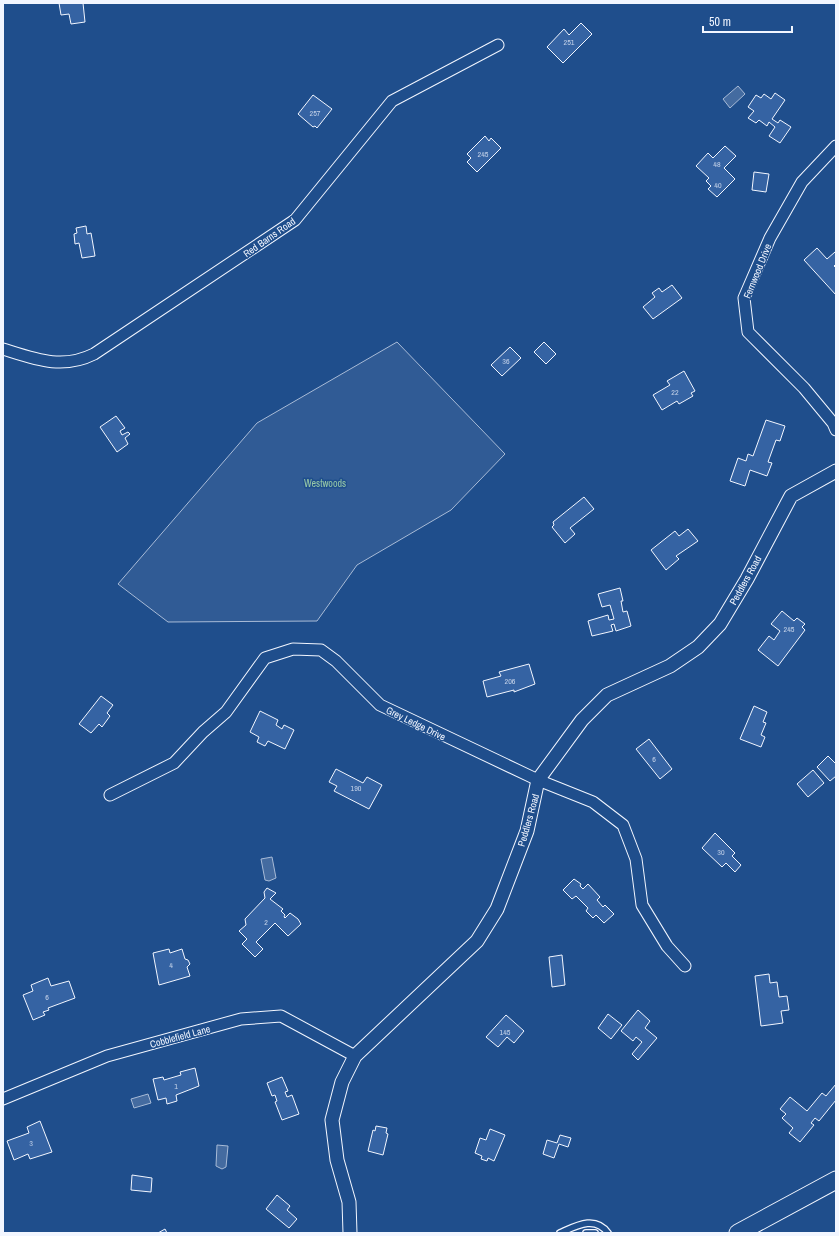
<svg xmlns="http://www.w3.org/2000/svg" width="839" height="1236" font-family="'Archivo Narrow',sans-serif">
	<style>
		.built { fill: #305b95; stroke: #a8bbd7 }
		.water { fill: #446ba0; stroke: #a8bbd7 }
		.building { fill: #3563a3; stroke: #f2f6ff }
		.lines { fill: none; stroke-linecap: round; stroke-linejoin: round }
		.service-casing { stroke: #f2f6ff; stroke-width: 8 }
		.minor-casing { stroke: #f2f6ff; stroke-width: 13 }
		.tertiary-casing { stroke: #f2f6ff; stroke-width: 15 }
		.primary-casing { stroke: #f2f6ff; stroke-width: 19 }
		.service { stroke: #1f4e8c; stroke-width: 5.5 }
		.minor { stroke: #1f4e8c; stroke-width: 11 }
		.tertiary { stroke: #1f4e8c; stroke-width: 13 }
		.primary { stroke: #1f4e8c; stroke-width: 17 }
		.labels { text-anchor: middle; stroke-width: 3; stroke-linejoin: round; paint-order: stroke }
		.number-label { font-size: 8px; fill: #c3d1e8 }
		.street-label { font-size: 10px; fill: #f2f6ff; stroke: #1f4e8c }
		.park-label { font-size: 10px; fill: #97c8a6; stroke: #1f4e8c }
	</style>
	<rect width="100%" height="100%" fill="#1f4e8c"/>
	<polygon class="built" points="397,342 505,454 451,510 357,565 317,621 168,622 118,584 257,423"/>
	<g class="water">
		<polygon points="738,86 745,94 730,108 723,99"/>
		<polygon points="272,857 276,878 269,881 265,880 261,859"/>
		<polygon points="148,1094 151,1103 134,1108 131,1099"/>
		<polygon points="217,1145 228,1146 226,1167 222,1169 216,1166"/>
	</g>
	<g class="building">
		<polygon points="59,3 83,3 85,22 71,24 69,14 61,15"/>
		<polygon points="581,23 592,34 563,63 547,47 564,29 569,35"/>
		<polygon points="775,93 785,100 772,119 778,123 780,120 791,127 780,143 769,136 775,127 769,122 767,126 759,120 756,123 748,118 754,111 748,107 756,95 761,98 764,94 771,99"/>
		<polygon points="313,95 332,109 317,128 315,126 313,127 298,114"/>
		<polygon points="485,136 489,141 491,138 501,148 477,172 467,162 471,158 467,154"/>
		<polygon points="725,146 736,156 724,168 735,179 717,197 708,189 711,186 706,181 709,178 696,166 708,153 713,158"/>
		<polygon points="754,172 769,174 766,192 752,190"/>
		<polygon points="86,226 87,234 91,233 95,256 82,258 79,243 75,244 74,234 77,233 76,228"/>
		<polygon points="817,248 827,259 835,252 836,253 836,264 834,266 836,268 836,295 804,260"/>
		<polygon points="672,285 682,298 653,319 643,307 655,297 652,293 659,288 662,292"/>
		<polygon points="544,342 556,354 546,364 534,352"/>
		<polygon points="510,347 521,358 502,376 491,365"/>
		<polygon points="684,371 695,391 691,393 693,396 679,404 677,401 662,410 653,395 670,385 667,381"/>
		<polygon points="116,416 125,428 120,431 122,435 128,432 130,434 125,438 128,444 117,452 100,427"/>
		<polygon points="766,420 785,426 780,441 776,440 768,462 772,463 767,476 750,470 745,486 730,481 738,458 746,461 748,454 753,456"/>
		<polygon points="584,497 594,509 570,528 575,534 565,543 552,527 554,525 553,522"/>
		<polygon points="688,529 698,541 676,556 679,559 666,570 651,550 675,531 679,536"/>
		<polygon points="620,588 623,601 621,601 623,612 627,611 631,626 616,631 614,624 611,625 613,631 592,636 588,621 608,615 609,620 614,619 610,605 602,607 598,594"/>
		<polygon points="782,611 794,621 797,618 805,624 802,627 805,630 778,666 758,650 769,636 774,640 780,631 771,624"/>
		<polygon points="529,664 535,684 514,692 514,690 487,697 483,681 501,676 499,672"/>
		<polygon points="101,696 113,705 107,713 110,716 102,727 99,724 91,733 79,724"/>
		<polygon points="754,706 767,712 763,722 766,723 761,735 765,737 761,747 740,739"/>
		<polygon points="260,711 278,720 276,725 282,729 284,725 294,730 285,749 268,741 265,746 257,742 259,737 250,732"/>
		<polygon points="649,739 672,769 660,779 636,749"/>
		<polygon points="828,756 836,764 836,776 830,781 817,767"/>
		<polygon points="336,769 363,783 367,777 382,785 369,809 334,791 337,786 329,782"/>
		<polygon points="813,770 824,783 808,797 797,784"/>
		<polygon points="715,833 735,853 732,856 741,865 735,872 726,863 722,867 702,848"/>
		<polygon points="574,879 581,884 580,886 583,889 588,884 600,897 597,900 603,907 605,905 614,914 604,923 596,915 593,918 586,911 588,908 576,896 572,899 563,890"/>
		<polygon points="267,888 276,893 270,899 283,909 281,911 285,915 284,917 285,918 290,913 298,919 301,924 288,936 275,923 256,942 263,949 255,957 242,944 247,939 239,931 246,925 245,919 265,898 264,892"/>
		<polygon points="169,949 170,953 182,949 185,959 188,960 190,964 187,967 190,976 159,985 153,953"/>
		<polygon points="562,955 565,985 552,987 549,957"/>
		<polygon points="769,974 770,983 777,982 779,997 787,996 789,1010 781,1011 783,1023 761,1026 755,976"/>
		<polygon points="48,978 51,986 69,981 75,998 48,1008 49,1010 43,1012 45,1015 33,1020 23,995 33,991 31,985"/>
		<polygon points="638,1010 650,1021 645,1028 657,1038 638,1060 632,1054 642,1042 636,1037 633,1041 621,1031"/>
		<polygon points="608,1014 622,1025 611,1039 598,1028"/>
		<polygon points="506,1015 524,1031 514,1043 507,1037 498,1047 486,1037"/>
		<polygon points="195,1068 199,1086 176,1095 177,1101 167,1104 166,1098 158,1100 153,1079 163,1077 164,1080 181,1075 180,1072"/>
		<polygon points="282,1077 288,1091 285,1092 287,1097 292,1095 299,1114 282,1120 275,1102 277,1101 275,1095 272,1096 267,1083"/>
		<polygon points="836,1084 836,1100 819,1121 815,1118 811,1123 814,1125 800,1142 789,1133 793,1128 782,1118 786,1114 780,1109 790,1097 807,1111 822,1093 826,1096"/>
		<polygon points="40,1121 52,1152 30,1159 28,1154 14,1160 7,1141 29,1133 27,1127"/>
		<polygon points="376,1126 387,1128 386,1133 388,1134 383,1155 368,1151 373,1130 375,1131"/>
		<polygon points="490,1129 505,1135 494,1161 488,1158 487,1161 481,1159 482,1156 475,1153 480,1138 486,1140"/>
		<polygon points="560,1135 571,1138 568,1147 559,1144 554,1158 543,1154 547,1140 557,1143"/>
		<polygon points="132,1175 152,1178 151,1192 131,1190"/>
		<polygon points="277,1195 290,1206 287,1210 297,1219 289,1228 266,1209"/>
		<polygon points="165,1229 167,1233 158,1233"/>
	</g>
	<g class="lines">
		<defs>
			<g id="service">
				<path d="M560,1233C576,1226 595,1215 608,1233"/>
				<polyline points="586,1233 595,1233"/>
			</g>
			<g id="minor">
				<polyline points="836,146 802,182 770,238 744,298 748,332 804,388 833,423 836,430"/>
				<path d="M3,349C35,359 62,370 94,354L295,220L392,101L498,45"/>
				<polyline points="110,795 174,763 203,732 226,712 265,658 293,649 321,650 336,661 380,705 538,780 593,802 623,825 636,859 642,905 667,946 685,966"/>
				<polyline points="3,1099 107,1056 241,1019 281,1016 355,1056"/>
			</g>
			<polyline id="tertiary" points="350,1233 349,1202 337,1160 332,1120 342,1082 355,1056 477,941 497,909 527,831 538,780 582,720 607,695 670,666 698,647 720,624 747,579 791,496 836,471"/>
			<polyline id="primary" points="738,1233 836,1180"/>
		</defs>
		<use href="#service" class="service-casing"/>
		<use href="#minor" class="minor-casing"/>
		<use href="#tertiary" class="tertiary-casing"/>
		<use href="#primary" class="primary-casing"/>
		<use href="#service" class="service"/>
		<use href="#minor" class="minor"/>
		<use href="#tertiary" class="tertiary"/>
		<use href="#primary" class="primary"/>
	</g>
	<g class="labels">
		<g class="number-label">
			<text x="569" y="45">251</text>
			<text x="315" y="116">257</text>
			<text x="483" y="157">245</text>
			<text x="717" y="167">48</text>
			<text x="718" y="188">40</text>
			<text x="506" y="364">36</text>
			<text x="675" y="395">22</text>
			<text x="789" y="632">245</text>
			<text x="510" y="684">206</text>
			<text x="654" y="762">6</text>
			<text x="356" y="791">190</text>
			<text x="721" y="855">30</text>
			<text x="266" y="925">2</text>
			<text x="171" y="968">4</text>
			<text x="47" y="1000">6</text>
			<text x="505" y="1035">145</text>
			<text x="176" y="1089">1</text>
			<text x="31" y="1146">3</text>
		</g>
		<g class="street-label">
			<text transform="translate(269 237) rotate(-35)" y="4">Red Barns Road</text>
			<text transform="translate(757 271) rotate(-68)" y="4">Fernwood Drive</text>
			<text transform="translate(745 580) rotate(-61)" y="4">Peddlers Road</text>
			<text transform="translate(416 723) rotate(26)" y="4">Grey Ledge Drive</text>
			<text transform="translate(528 820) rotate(-74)" y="4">Peddlers Road</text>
			<text transform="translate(180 1036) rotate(-15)" y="4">Cobblefield Lane</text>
		</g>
		<g class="park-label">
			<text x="325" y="487">Westwoods</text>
		</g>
	</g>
	<rect width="839" height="1236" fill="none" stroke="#f2f6ff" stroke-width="8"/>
	<path d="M703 26v6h89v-6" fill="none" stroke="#f2f6ff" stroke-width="2"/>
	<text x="709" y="26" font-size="12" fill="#f2f6ff" stroke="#1f4e8c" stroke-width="3" paint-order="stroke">50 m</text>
</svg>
